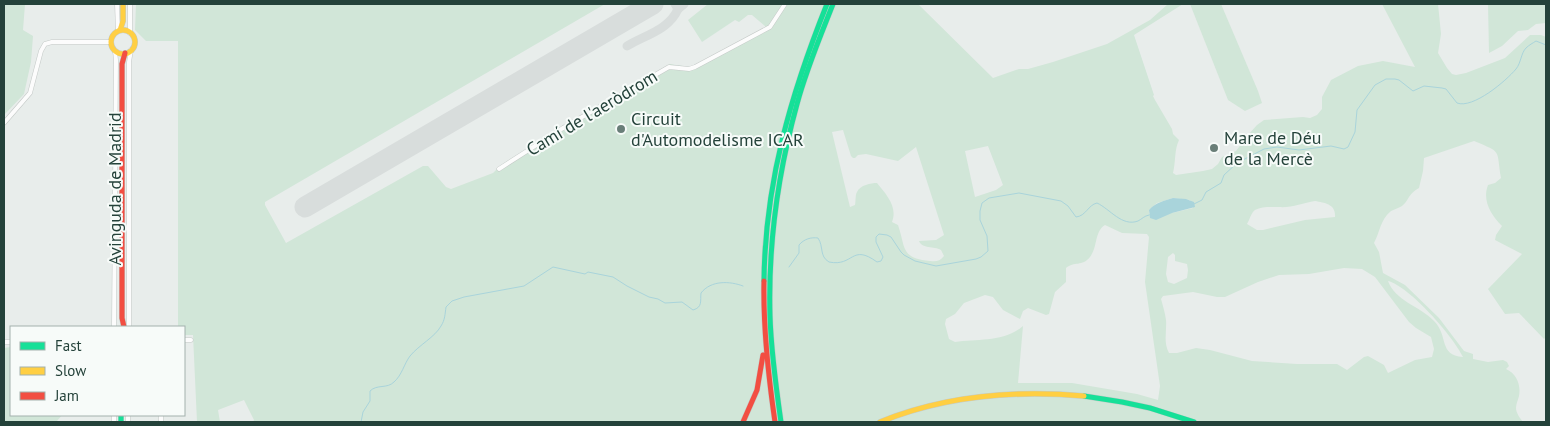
<svg xmlns="http://www.w3.org/2000/svg" width="1550" height="426" font-family="'PT Sans',sans-serif">
	<style>
		.green { fill: #d1e6d8; fill-rule: evenodd }
		.water { fill: #a9d4db }
		.lines { fill: none; stroke-linecap: round; stroke-linejoin: round }
		.stream { stroke: #a9d4db; stroke-width: 1 }
		.taxiway { stroke: #d8dddc; stroke-width: 9 }
		.runway { stroke: #d8dddc; stroke-width: 21 }
		.street-casing { stroke: #c5cac8; stroke-width: 5 }
		.fast-casing { stroke: #c3cbc8; stroke-width: 6 }
		.slow-casing { stroke: #c3cbc8; stroke-width: 6 }
		.jam-casing { stroke: #c3cbc8; stroke-width: 6 }
		.street { stroke: #fcfcfc; stroke-width: 4 }
		.fast { stroke: #16e098; stroke-width: 5 }
		.slow { stroke: #ffcf43; stroke-width: 5 }
		.jam { stroke: #f24e42; stroke-width: 5 }
		.poi-dot { fill: #697e78; stroke: #f7fbf9; stroke-width: 2 }
		.labels { text-anchor: middle; stroke-width: 4; stroke-linejoin: round; paint-order: stroke }
		.street-label { font-size: 18px; fill: #24423a; stroke: #f7fbf9 }
		.poi-label { font-size: 18px; fill: #24423a; stroke: #f7fbf9; text-anchor: start }
	</style>
	<rect width="100%" height="100%" fill="#e8edeb"/>
	<g class="green">
		<polygon points="4,4 25,4 23,30 33,36 31,62 24,94 4,115"/>
		<path d="M136,4H605L265,202V205L286,243L423,166H428L446,187L451,189L493,173L500,166L512,158L670,64L689,67L695,66L766,27L752,15H748L739,22L735,20L702,42L688,20L708,4H918L993,78L1019,69H1028L1053,62L1107,44L1150,20L1168,4H1183L1134,35L1154,95L1153,96L1155,100L1172,129L1173,134L1179,140C1174,151 1176,161 1173,173L1176,175L1203,171L1212,169L1218,164L1222,157L1236,151L1242,143L1246,141L1248,135L1257,125L1264,120L1303,117L1310,118L1317,115L1322,109V97L1331,80L1358,66L1383,61L1415,67L1382,4H1438L1441,34L1438,53L1447,68L1452,74L1456,75L1466,73L1505,58L1530,35H1541L1546,37V337L1544,339L1519,313L1505,314L1488,289L1522,254L1495,240L1496,235L1502,226C1491,215 1482,201 1488,185L1495,183L1501,178C1496,149 1503,153 1474,141L1424,158L1423,171L1419,188C1407,195 1409,201 1402,206C1399,208 1395,209 1391,211C1380,220 1380,232 1374,243L1379,252L1383,273L1405,285L1439,318L1464,351L1473,354V359L1488,362L1503,360L1507,362L1509,366L1506,369C1517,374 1521,385 1519,396C1518,400 1516,404 1516,408C1516,413 1520,418 1523,422H253L254,420L244,400L218,410L220,422H197L193,335H184V327H178V41H146L135,30ZM843,130L851,156L853,158H855L858,155L866,154L898,161L916,147L944,235L936,240L919,241C922,249 934,246 941,250L944,256C940,261 936,262 930,261C900,258 906,248 898,225L892,222C898,207 886,194 877,183C871,183 860,185 857,192C855,195 856,201 855,205L850,207L832,132ZM988,146L1003,185L996,190L975,197L965,151ZM1173,198L1190,200L1193,208L1172,213L1149,214V210L1157,203ZM1315,201C1325,203 1336,204 1335,217L1305,220L1263,230H1257L1247,224C1250,219 1251,213 1255,210C1262,206 1272,207 1279,207C1291,208 1303,203 1315,201ZM1105,225L1122,233L1147,234L1149,237L1145,282L1160,386L1158,400L1137,394L1072,383H1018L1023,326C1005,342 978,339 955,342L949,339L945,324L946,319L955,314L964,303L985,295L993,297L1003,310L1020,319L1023,311L1028,308L1046,315L1049,314L1055,292L1066,282V268C1074,261 1082,267 1090,257C1098,247 1094,232 1105,225ZM1173,253L1175,255V261L1187,264L1188,270L1187,278L1174,284L1168,282L1166,274L1168,257ZM1344,268L1362,269L1375,277L1409,322L1416,328L1431,337L1434,349L1432,357L1415,360L1388,373L1384,365L1368,356L1364,357L1347,370L1337,364H1297L1252,361L1210,350L1196,348L1177,353H1169C1163,342 1167,331 1166,320C1165,313 1163,306 1161,299L1163,296L1193,292L1217,297H1225L1258,282L1279,275L1309,274ZM1388,281C1409,286 1454,337 1463,357C1438,355 1449,336 1434,321C1420,306 1395,301 1388,281Z"/>
		<polygon points="1190,4 1221,4 1258,91 1262,103 1245,111 1228,100"/>
		<polygon points="1488,4 1546,4 1546,23 1536,24 1528,30 1518,31 1502,46 1489,53"/>
		<polygon points="11,347 11,415 62,415 57,421 55,422 4,422 4,348"/>
	</g>
	<path class="water" d="M1173,198L1186,199L1194,202L1195,207L1172,213L1156,220L1150,218L1149,210C1156,202 1164,201 1173,198Z"/>
	<g class="lines">
		<g class="stream">
			<path d="M1194,204L1202,200L1206,192L1221,183L1224,175L1237,163L1264,149L1277,147L1299,150L1331,146L1344,149L1348,147L1355,132L1357,110L1375,85L1386,79H1395L1399,80L1413,91L1424,86L1442,88L1446,89L1457,103C1473,109 1506,81 1516,69C1521,63 1521,53 1526,48C1529,45 1533,43 1536,41L1546,45"/>
			<path d="M789,267L799,253V245C804,239 811,237 818,238C824,247 819,256 829,262C854,267 851,243 877,262L881,261L883,257L876,242V237L879,234L887,235L891,237L901,252L904,255L915,261L936,266L976,259L981,257L988,251L987,236L980,220V211L982,203L989,198L1019,193L1061,201L1068,206L1076,217C1086,216 1088,205 1097,203C1110,209 1122,227 1138,221C1142,219 1144,216 1149,215"/>
			<path d="M361,422L363,412L370,401V391C377,384 387,389 394,382C402,375 404,364 410,356C419,345 435,337 441,326C445,320 445,314 446,307L452,301L464,297L524,286L553,267L585,274L588,272L613,277L627,286L649,297L658,299L665,303L682,302L693,310C703,307 700,301 701,293C711,280 730,281 743,286"/>
		</g>
		<g class="taxiway">
			<polyline points="675,4 678,9 684,4"/>
			<path d="M627,46C645,35 669,30 678,9"/>
		</g>
		<polyline class="runway" points="305,207 653,4"/>
		<defs>
			<g id="street">
				<polyline points="117,4 118,31"/>
				<polyline points="130,4 130,33"/>
				<polyline points="4,123 30,93 41,51 45,44 52,42 111,42"/>
				<polyline points="499,169 563,128 669,67 689,69 695,67 770,27 785,4"/>
				<polyline points="114,327 116,60 115,51"/>
				<polyline points="129,327 129,62 131,50"/>
				<polyline points="184,340 191,340"/>
				<polyline points="4,342 11,342"/>
				<polyline points="128,415 128,422"/>
				<polyline points="114,422 114,415"/>
				<polyline points="161,422 161,415"/>
			</g>
			<g id="fast">
				<path d="M764,281C765,182 791,94 827,4"/>
				<polyline points="1084,396 1122,402 1150,408 1194,422"/>
				<polyline points="121,415 121,422"/>
				<path d="M781,422C776,387 771,352 770,316C768,245 778,173 797,104C806,70 820,37 833,4"/>
			</g>
			<g id="slow">
				<polyline points="120,30 123,21 123,4"/>
				<circle cx="123" cy="42" r="12"/>
				<path d="M880,422C944,396 1016,390 1084,396"/>
			</g>
			<g id="jam">
				<path d="M764,281C763,329 768,374 775,422"/>
				<polyline points="124,327 122,318 122,64 125,53"/>
				<polyline points="743,422 757,390 763,355"/>
			</g>
		</defs>
		<use href="#street" class="street-casing"/>
		<use href="#fast" class="fast-casing"/>
		<use href="#slow" class="slow-casing"/>
		<use href="#jam" class="jam-casing"/>
		<use href="#street" class="street"/>
		<use href="#fast" class="fast"/>
		<use href="#slow" class="slow"/>
		<use href="#jam" class="jam"/>
	</g>
	<g class="poi-dot">
		<circle cx="621" cy="129" r="5"/>
		<circle cx="1214" cy="148" r="5"/>
	</g>
	<g class="labels">
		<g class="street-label">
			<text transform="translate(592 113) rotate(-31)" y="6">Camí de l'aeròdrom</text>
			<text transform="translate(115 189) rotate(-90)" y="6">Avinguda de Madrid</text>
		</g>
		<g class="poi-label">
			<text x="631" y="125">Circuit<tspan x="631" dy="21">d'Automodelisme ICAR</tspan></text>
			<text x="1224" y="144">Mare de Déu<tspan x="1224" dy="21">de la Mercè</tspan></text>
		</g>
	</g>
	<rect width="1550" height="426" fill="none" stroke="#24423a" stroke-width="10"/>
	<rect x="10" y="326" width="175" height="90" fill="#f7fbf9" stroke="#a3b1ad"/>
	<rect x="20" y="342" width="25" height="8" fill="#16e098" stroke="#a3b1ad"/>
	<text x="55" y="351" font-size="15" fill="#24423a">Fast</text>
	<rect x="20" y="367" width="25" height="8" fill="#ffcf43" stroke="#a3b1ad"/>
	<text x="55" y="376" font-size="15" fill="#24423a">Slow</text>
	<rect x="20" y="392" width="25" height="8" fill="#f24e42" stroke="#a3b1ad"/>
	<text x="55" y="401" font-size="15" fill="#24423a">Jam</text>
</svg>
